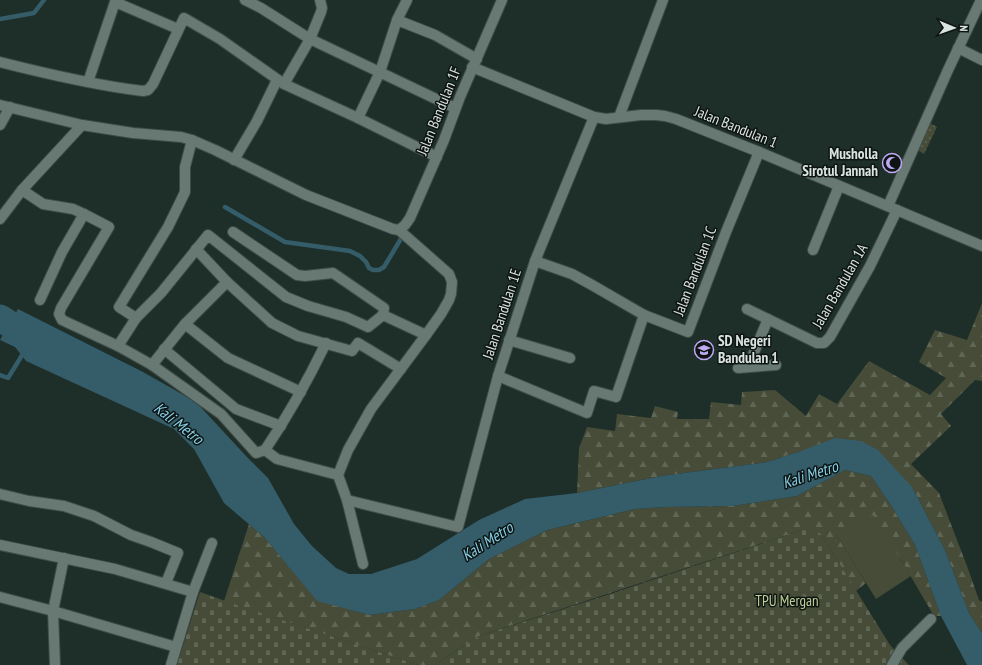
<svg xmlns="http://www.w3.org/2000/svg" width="982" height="665" font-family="'PT Sans Narrow',sans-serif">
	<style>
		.forest { fill: url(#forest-firs) }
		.cemetery { fill: url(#cemetery-stones) }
		.park { fill: #464c38 }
		.garden { fill: url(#garden-dots) }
		.water { fill: #355c69 }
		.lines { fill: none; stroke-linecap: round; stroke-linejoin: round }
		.stream { stroke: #355c69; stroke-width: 4.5 }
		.river { stroke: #355c69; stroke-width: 27 }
		.minor-casing { stroke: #3e4b47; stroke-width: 12 }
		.minor { stroke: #677972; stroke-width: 10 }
		.labels { text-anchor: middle; stroke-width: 3; stroke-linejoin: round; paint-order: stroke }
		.street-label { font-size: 15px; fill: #d9e3df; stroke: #0d1412 }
		.poi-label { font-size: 15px; font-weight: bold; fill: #d9e3df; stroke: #0d1412; text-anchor: end }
		.park-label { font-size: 15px; fill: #bfd096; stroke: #0d1412 }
		.water-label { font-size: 16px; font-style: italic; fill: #86cee6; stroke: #0d1412 }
	</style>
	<defs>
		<pattern id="forest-firs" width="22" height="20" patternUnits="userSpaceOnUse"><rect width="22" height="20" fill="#464c38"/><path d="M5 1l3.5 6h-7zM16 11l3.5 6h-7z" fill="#606654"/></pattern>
		<pattern id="cemetery-stones" width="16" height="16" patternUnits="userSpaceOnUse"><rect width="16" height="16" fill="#464c38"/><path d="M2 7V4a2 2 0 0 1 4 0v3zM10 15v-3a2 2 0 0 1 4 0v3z" fill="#606654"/></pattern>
		<pattern id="garden-dots" width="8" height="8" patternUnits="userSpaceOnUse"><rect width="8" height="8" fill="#464c38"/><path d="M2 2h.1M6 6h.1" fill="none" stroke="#606654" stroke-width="1.8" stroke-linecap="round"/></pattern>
	</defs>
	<rect width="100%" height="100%" fill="#1e2e29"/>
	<g class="forest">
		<polygon points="982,303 982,381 975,380 941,414 951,426 911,464 939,493 967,566 979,600 982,602 982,633 969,613 945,550 912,487 801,451 767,462 661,476 577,493 579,448 587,427 615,431 617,414 651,418 655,406 678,412 677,419 709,419 711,402 741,405 742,392 775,390 806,416 819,394 837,404 869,361 930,395 946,378 919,362 935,330 967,340"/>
		<polygon points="845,470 871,476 892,507 915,545 941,616 934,616 900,558 837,536 866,583 856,591 821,534 802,530 479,636 434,665 418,665 224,601 249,524 265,538 317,600 370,615 415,609 439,600 489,559 547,530 635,509 667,507 733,506 797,496"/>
	</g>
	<g class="cemetery">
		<polygon points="813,529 821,534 890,645 909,665 434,665 479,636 610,594 802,530"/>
		<polygon points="200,592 231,603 418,665 177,665"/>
	</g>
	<polygon class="park" points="873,515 911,576 876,599 837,536"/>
	<polygon class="garden" points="928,122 937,127 924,154 916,149"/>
	<polygon class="water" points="18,309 143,372 196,402 247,457 268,478 294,524 312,546 336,568 349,574 371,574 417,559 479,520 525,499 577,493 661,476 767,462 801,451 835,438 861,441 878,450 912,487 945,550 969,613 982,633 982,665 967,665 941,616 915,545 892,507 871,476 845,470 797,496 733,506 667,507 635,509 547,530 489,559 439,600 415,609 370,615 317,601 265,538 224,503 194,449 174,429 26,361 15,347 0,340"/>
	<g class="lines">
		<g class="stream">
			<polyline points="0,19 34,13 44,0"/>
			<polyline points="225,207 285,242 350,251 360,256 366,262 369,268 373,270 379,270 384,267 402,237"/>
			<polyline points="0,375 8,378 24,352"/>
		</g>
		<polyline class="river" points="0,318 32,338 42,343"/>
		<defs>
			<g id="minor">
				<polyline points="245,0 261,8 310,39 455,108"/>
				<polyline points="397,20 435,35 477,59"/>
				<polyline points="958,48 982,60"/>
				<path d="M0,62C47,74 95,85 143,91L148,90L153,84L184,18L220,39L284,84L358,118L437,157"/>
				<polyline points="472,67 594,117 606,119 641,115 656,115 665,116 676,119 759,152 982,246"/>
				<polyline points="88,82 115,2 178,29"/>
				<polyline points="284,84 310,39 321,12 322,8 320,0"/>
				<polyline points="0,105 82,125 133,133 181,137 192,140 215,150 306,195 393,229 399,230 449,274 452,282 451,294 449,300 441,314 426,335 371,409 348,450 338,475 347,500 363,564"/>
				<polyline points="619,117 663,0"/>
				<polyline points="358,118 380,72 397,20 407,0"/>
				<polyline points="0,125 10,107"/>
				<polyline points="234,160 257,121 277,80"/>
				<polyline points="22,190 43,204 73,209 84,214 109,227 61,308 59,314 62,320 118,346 152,365 221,414 256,453 265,450"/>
				<polyline points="888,206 948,70 981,0"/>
				<polyline points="0,219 22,190 82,125"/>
				<polyline points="399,230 405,225 410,218 444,140 460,97 502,0"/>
				<polyline points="233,232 297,275 305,276 333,273 384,308 383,315"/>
				<polyline points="196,249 227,282 272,323 298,336 352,351 358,343 401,369"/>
				<polyline points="813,250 839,186"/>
				<polyline points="535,261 572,274 592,285 644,315 688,332 726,232 759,152"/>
				<polyline points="40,300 62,252 84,214"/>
				<polyline points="747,309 817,343 824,343 830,337 870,266 897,210"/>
				<polyline points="136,318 119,307 168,227 185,192 185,167 192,140"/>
				<polyline points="185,324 228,358 301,392"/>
				<polyline points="509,340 570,358"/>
				<path d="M326,343C308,380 288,416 265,450L277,459L338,475"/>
				<polyline points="118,346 136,318 161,293 208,235 286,297 308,306 346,317 368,327 383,315 426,335"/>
				<polyline points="164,349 236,409 281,426"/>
				<polyline points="152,365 185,324 227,282"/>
				<polyline points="748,367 768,319"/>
				<polyline points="738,368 776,365"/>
				<polyline points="498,376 587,413 594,391 616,397 644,315"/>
				<polyline points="0,494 29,501 64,506 94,516 131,535 151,542 178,553 166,583"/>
				<polyline points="347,500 458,527 498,376 535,261 594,117"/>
				<polyline points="0,545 115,569 193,592"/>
				<polyline points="0,597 53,611 176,647"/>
				<polyline points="55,665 53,611 64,558"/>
				<polyline points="171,665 193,592 212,543"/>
				<polyline points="892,665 902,648 931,619"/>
			</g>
		</defs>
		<use href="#minor" class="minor-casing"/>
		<use href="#minor" class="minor"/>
	</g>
	<defs>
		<symbol id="mosque-ring" viewBox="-11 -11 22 22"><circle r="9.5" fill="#0d1412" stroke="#bfa9f4" stroke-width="1.5"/><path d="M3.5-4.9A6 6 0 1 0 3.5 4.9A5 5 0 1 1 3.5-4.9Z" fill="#bfa9f4"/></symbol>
		<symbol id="school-ring" viewBox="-11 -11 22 22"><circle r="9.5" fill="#0d1412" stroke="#bfa9f4" stroke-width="1.5"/><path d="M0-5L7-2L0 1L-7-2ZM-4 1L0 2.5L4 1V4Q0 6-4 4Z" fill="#bfa9f4"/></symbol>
	</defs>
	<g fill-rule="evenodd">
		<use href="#mosque-ring" x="881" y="152" width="22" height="22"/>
		<use href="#school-ring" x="693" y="339" width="22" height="22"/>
	</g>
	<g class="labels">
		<g class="street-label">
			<text transform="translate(439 111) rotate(-68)" y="5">Jalan Bandulan 1F</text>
			<text transform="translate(736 127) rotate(22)" y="5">Jalan Bandulan 1</text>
			<text transform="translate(695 271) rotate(-69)" y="5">Jalan Bandulan 1C</text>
			<text transform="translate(840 286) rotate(-60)" y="5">Jalan Bandulan 1A</text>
			<text transform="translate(502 314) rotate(-72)" y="5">Jalan Bandulan 1E</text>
		</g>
		<g class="poi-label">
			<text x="878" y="159">Musholla<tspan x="878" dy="17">Sirotul Jannah</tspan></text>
			<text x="718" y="346" text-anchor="start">SD Negeri<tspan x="718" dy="17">Bandulan 1</tspan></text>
		</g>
		<g class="park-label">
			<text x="787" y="606">TPU Mergan</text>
		</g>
		<g class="water-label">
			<text transform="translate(179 423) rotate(38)" y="6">Kali Metro</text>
			<text transform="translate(810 474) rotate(-18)" y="6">Kali Metro</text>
			<text transform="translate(487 541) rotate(-33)" y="6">Kali Metro</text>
		</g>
	</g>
	<g transform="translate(954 28) rotate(92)" stroke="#0d1412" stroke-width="3" paint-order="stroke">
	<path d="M0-3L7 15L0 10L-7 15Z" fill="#d9e3df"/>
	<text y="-6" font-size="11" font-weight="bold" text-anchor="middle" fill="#d9e3df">N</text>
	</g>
</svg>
